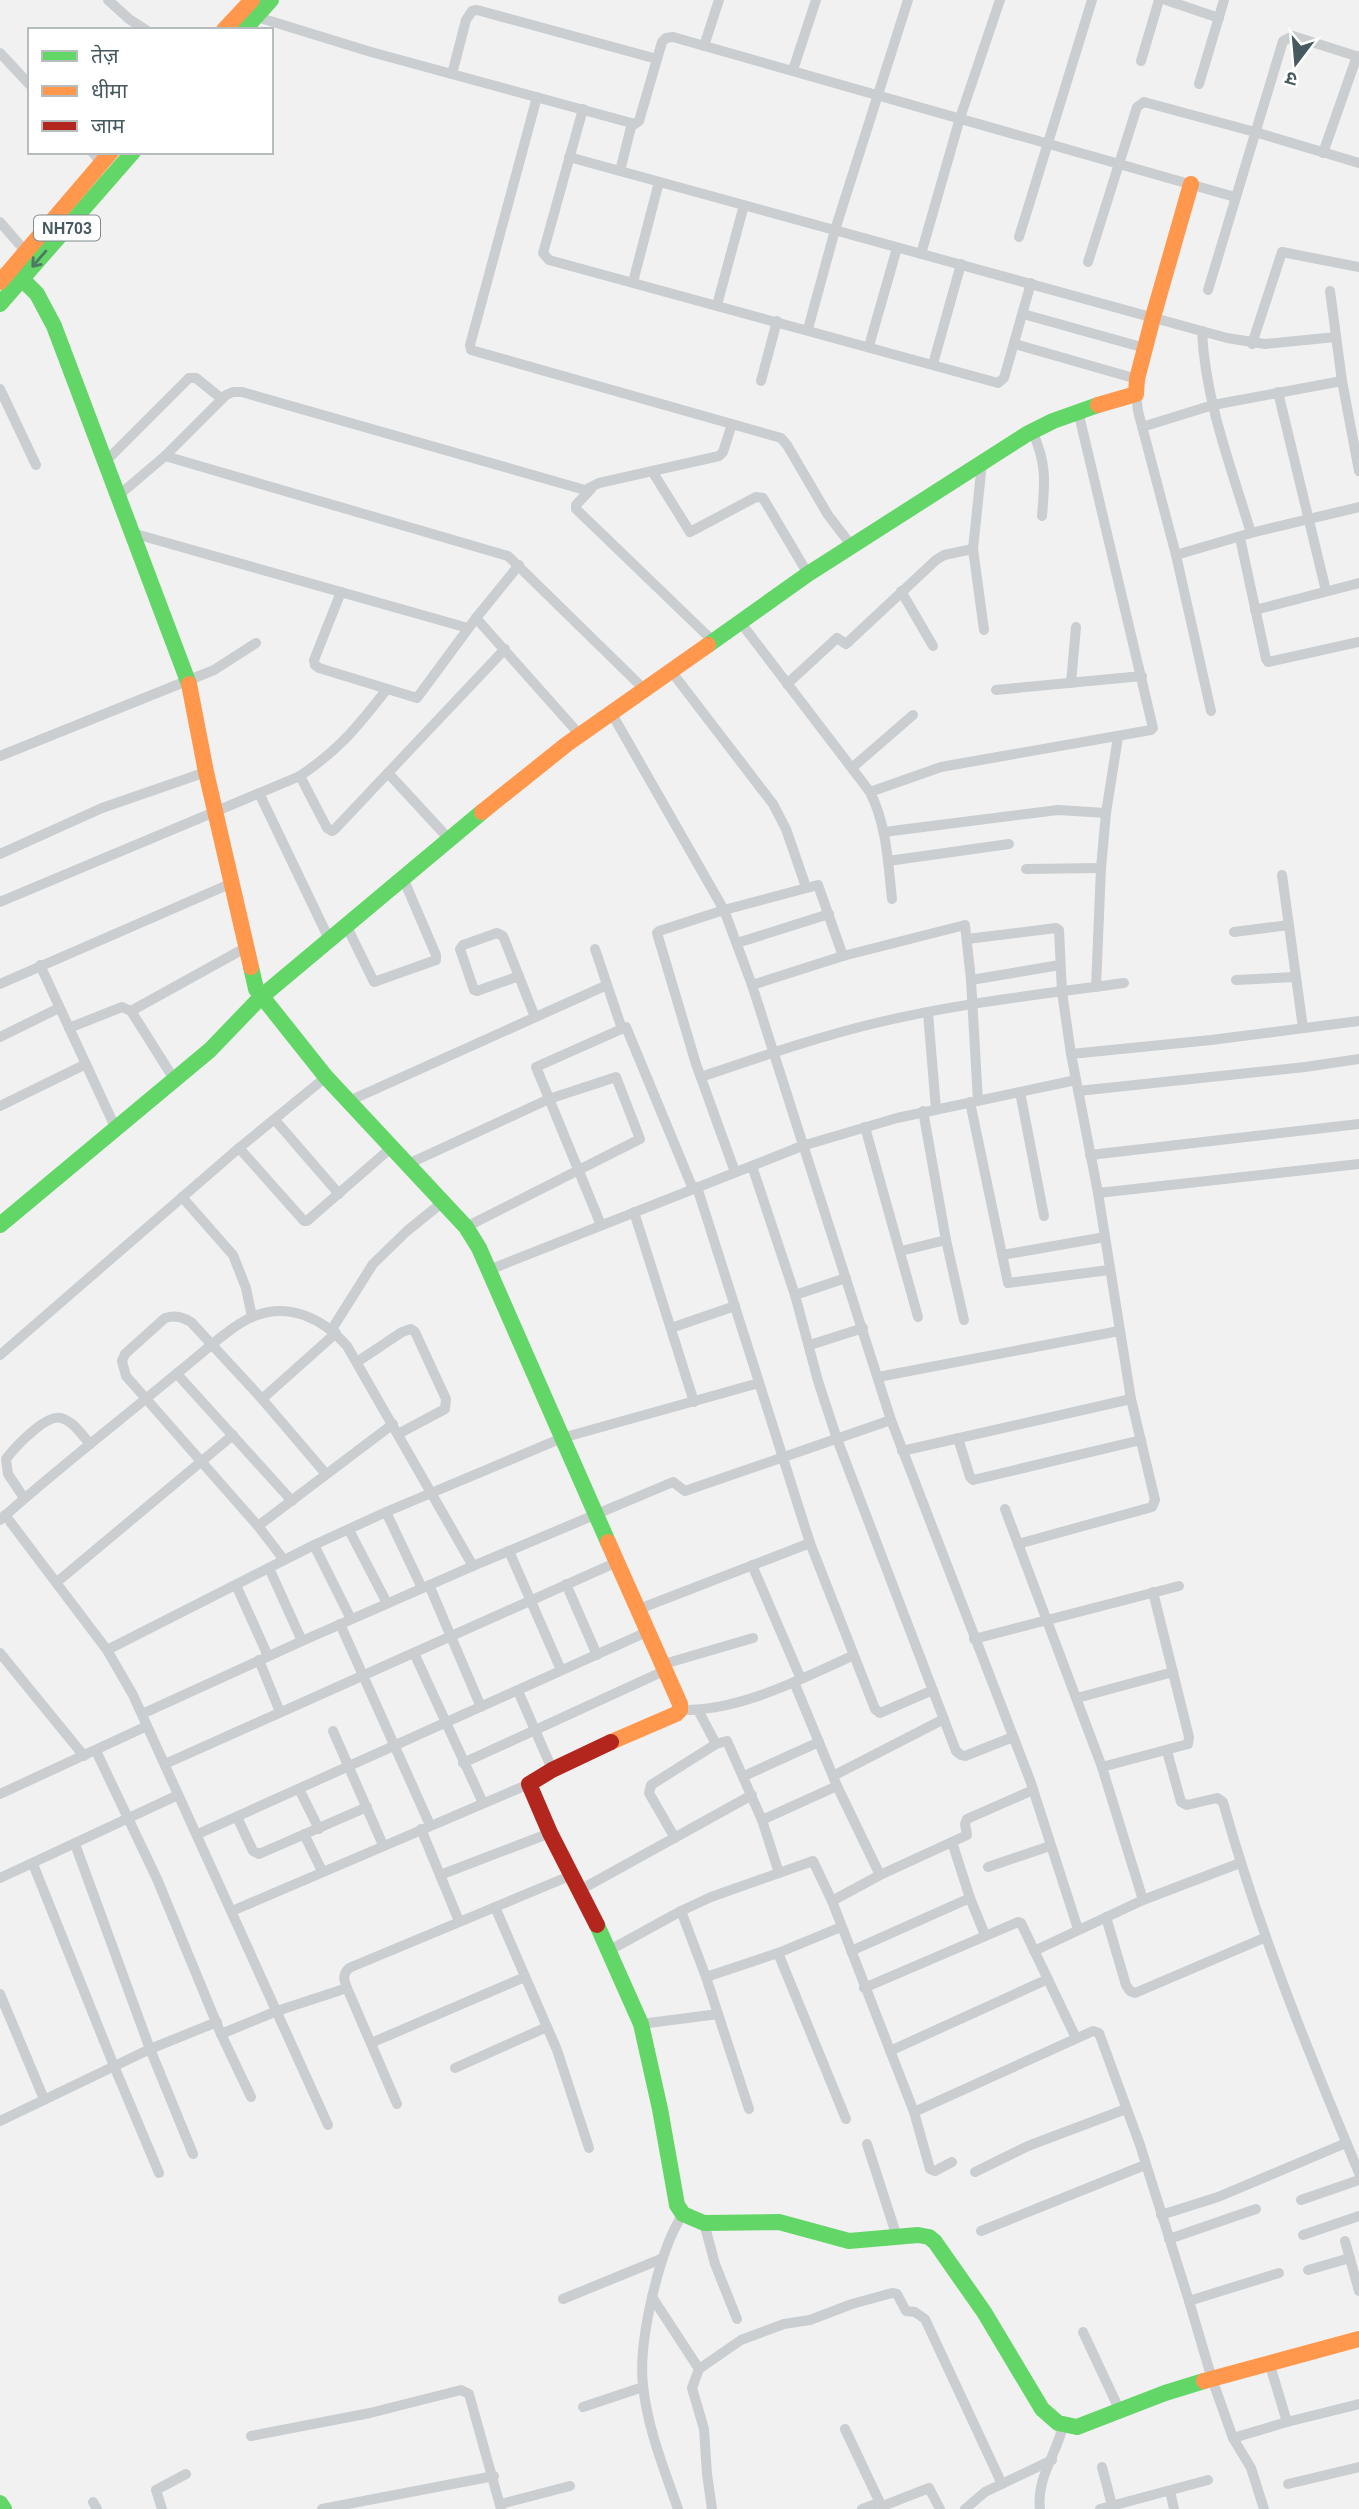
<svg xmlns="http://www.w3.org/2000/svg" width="1359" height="2509" font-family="Arial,'Noto Sans Devanagari',sans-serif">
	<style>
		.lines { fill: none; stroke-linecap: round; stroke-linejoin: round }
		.street { stroke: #caced0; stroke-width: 10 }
		.fast { stroke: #63d668; stroke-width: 16 }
		.slow { stroke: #ff974d; stroke-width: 16 }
		.jam { stroke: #b3261e; stroke-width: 16 }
		.oneway { stroke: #4d7962 }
		.labels { text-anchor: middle; stroke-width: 5; stroke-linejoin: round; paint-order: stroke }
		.shield { fill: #fff; stroke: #7e8c90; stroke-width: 2 }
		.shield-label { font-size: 16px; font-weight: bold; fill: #465a60 }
	</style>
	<rect width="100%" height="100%" fill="#f2f1f1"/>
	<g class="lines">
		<g class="street">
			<polyline points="108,0 129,19 146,30"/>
			<polyline points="1166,0 1219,18"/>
			<polyline points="254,16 371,52 635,124 639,121 662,42 666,38 673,37 1235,197"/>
			<polyline points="704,46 719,0"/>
			<polyline points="0,53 30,85"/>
			<polyline points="1141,61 1159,0"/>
			<polyline points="793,70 816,0"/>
			<polyline points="452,74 466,20 472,11 477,10 657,59"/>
			<polyline points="1199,84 1224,0"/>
			<polyline points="537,97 470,345 471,350 781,438 787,445 828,515 851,545"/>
			<polyline points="583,109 543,253 549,260 998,383 1004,378 1031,283"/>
			<polyline points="92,152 102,163"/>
			<polyline points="1323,153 1357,56"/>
			<polyline points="569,157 1227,338 1265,344 1336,337"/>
			<polyline points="620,171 632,123"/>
			<polyline points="0,222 26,252"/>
			<polyline points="1019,237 1092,0"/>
			<polyline points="921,254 960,118 1000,0"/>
			<polyline points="1088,262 1137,107 1144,102 1255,132 1359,163"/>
			<polyline points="633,282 659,182"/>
			<polyline points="1208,290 1283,41 1293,36 1359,57"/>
			<polyline points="1330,291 1342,381 1359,471"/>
			<polyline points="717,305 744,205"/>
			<polyline points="1023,314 1145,348"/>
			<polyline points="808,329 835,230 908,0"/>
			<path d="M1202,331C1205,400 1231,467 1251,533"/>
			<polyline points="1015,344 1137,379"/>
			<polyline points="1252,344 1282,252 1359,267"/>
			<polyline points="869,346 897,248"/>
			<polyline points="933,364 961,264"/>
			<polyline points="761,381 777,321"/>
			<polyline points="0,389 36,465"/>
			<polyline points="1278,392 1326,591"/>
			<polyline points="1136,394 1138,411 1176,555 1211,711"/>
			<polyline points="1142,427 1213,405 1342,381"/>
			<path d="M1032,431C1047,463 1045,482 1042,516"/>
			<polyline points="165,456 508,556 645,690"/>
			<polyline points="106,461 189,378 196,378 222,399"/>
			<polyline points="982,463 973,549 984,630"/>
			<polyline points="652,471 690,532 756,497 763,498 808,574"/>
			<polyline points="591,489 576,505 576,509 713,641"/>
			<polyline points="118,496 165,456 226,395 233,392 242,392 585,490 599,483 719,456 723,452 732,424"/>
			<polyline points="132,533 468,628"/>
			<polyline points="1240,538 1266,659 1268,662 1359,642"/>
			<polyline points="1176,555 1251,533 1359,507"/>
			<polyline points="901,591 933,646"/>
			<polyline points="341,592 314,660 315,665 319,668 417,698 476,618 519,565"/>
			<polyline points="1255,610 1359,583"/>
			<polyline points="476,618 580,735"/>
			<path d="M741,623L870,792C887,826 888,863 892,899"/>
			<polyline points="671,671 773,804 786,829 806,887"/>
			<polyline points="1071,683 1076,627"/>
			<polyline points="787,684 837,638 846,644 936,560 944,555 973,549"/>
			<polyline points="996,690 1142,676"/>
			<polyline points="612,714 724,910 752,985 891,1420 1030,1780 1078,1929"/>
			<polyline points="0,756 214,670 256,643"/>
			<polyline points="853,767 913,715"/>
			<polyline points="388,773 449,839"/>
			<polyline points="300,776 327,828 332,831 335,829 505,649"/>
			<polyline points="870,792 941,767 1151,730 1153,728 1078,411"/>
			<polyline points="259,793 329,939"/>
			<polyline points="884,832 1058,810 1106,813"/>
			<polyline points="0,854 102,808 206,772"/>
			<polyline points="888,861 1009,844"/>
			<polyline points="1026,869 1101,868"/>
			<polyline points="1282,875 1303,1028"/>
			<path d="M0,902L300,776C341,748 357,727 387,689"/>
			<polyline points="346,925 374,982 436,960 436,955 403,878"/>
			<polyline points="1234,932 1289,925"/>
			<polyline points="967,939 1056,928 1059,930 1062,992 1071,1054 1098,1193 1131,1399 1155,1500 1152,1507 1018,1544"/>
			<polyline points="737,943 829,914"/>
			<polyline points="595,949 622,1029"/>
			<polyline points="40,965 116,1129"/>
			<polyline points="519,976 477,991 474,990 460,949 463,945 497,933 503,936 535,1017"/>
			<polyline points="971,980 1060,965"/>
			<polyline points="1236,980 1295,977"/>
			<polyline points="0,984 232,883"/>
			<polyline points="752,985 843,956 965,925 971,980 978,1101"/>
			<polyline points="1096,987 1101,868 1106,813 1118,737"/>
			<polyline points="928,1013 936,1109"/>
			<polyline points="69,1028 122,1007 131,1011"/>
			<polyline points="0,1037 59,1008"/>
			<polyline points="1071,1054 1211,1040 1359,1021"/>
			<path d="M701,1077C760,1057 820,1036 880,1022C960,1003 1043,994 1124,983"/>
			<polyline points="174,1079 131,1011 245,948"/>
			<polyline points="1078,1091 1305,1067 1359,1059"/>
			<polyline points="1020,1092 1044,1216"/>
			<polyline points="349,1101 607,985"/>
			<polyline points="970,1102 1008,1283 1109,1270"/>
			<polyline points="0,1106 86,1064"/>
			<polyline points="923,1111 946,1240 964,1320"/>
			<polyline points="275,1120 339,1194"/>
			<polyline points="865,1127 918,1317"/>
			<polyline points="239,1148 304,1221 307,1221 392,1147"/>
			<polyline points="1090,1155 1359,1124"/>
			<polyline points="408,1164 549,1099 616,1077 640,1139 466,1227"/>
			<polyline points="752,1166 795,1295 818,1381 837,1439 956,1751 961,1755 965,1756 1013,1737"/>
			<polyline points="735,1172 696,1064 657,933 659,931 724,910 818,885 843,956"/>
			<polyline points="697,1187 810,1543 875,1709 880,1713 933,1690"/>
			<polyline points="1098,1193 1359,1164"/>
			<polyline points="182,1197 233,1255 246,1288 252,1317"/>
			<polyline points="634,1212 694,1402"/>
			<polyline points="601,1225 536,1067 626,1027 693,1189"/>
			<polyline points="901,1251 946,1240"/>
			<polyline points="1002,1255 1105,1237"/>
			<polyline points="489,1270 802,1146 897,1118 1076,1080"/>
			<polyline points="795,1295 846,1278"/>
			<polyline points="671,1328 735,1306"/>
			<polyline points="332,1329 373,1264 407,1231 444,1201"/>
			<polyline points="810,1345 863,1328"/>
			<polyline points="0,1355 239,1148 326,1077"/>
			<polyline points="357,1362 402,1332 411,1329 415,1332 446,1399 445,1409 398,1434"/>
			<polyline points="177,1374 292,1501"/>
			<polyline points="878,1377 1119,1331"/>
			<polyline points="262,1399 336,1333"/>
			<polyline points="958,1438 970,1477 973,1480 1141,1440"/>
			<polyline points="902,1451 1131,1399"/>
			<path d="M24,1498L8,1474L6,1459C15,1447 46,1414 61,1418C73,1421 82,1435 90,1444"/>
			<polyline points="1005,1509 1102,1767 1143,1900"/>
			<polyline points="386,1512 422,1588"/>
			<polyline points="5,1515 107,1650 133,1695 328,2125"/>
			<path d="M0,1520C57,1469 117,1423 176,1374C197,1358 229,1327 252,1317C288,1301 324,1319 347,1346L473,1566L673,1482L685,1491L891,1420"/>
			<polyline points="258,1526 393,1424"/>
			<polyline points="349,1530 387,1603"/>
			<polyline points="314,1545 351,1619"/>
			<polyline points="509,1551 561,1670"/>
			<path d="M284,1560L258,1526L126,1376L122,1361L125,1354L165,1318C176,1315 182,1317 191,1322L262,1399L326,1474"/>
			<polyline points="752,1565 801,1679"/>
			<polyline points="269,1568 302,1641"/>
			<polyline points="57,1582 233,1435"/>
			<polyline points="566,1584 597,1655"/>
			<polyline points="236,1585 268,1656"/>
			<polyline points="429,1585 481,1707"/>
			<polyline points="639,1609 810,1543"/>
			<polyline points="340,1624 430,1825"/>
			<polyline points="974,1639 1179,1586"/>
			<polyline points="107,1650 314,1545 386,1512 562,1438 759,1383"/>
			<polyline points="0,1653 84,1756"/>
			<polyline points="414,1653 483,1803"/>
			<polyline points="259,1660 280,1712"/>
			<polyline points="664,1664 753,1638"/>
			<polyline points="794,1682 837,1786 880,1875"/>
			<polyline points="518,1691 552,1769"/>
			<polyline points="1077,1698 1173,1672"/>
			<path d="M680,1710C740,1711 799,1680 852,1656"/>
			<polyline points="698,1710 716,1744"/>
			<polyline points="142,1714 302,1641 473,1566"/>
			<polyline points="333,1731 383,1845"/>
			<polyline points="96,1751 157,1879 221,2034 251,2097"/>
			<path d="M1167,1751L1181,1802L1187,1805L1217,1798L1223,1802C1259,1931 1308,2051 1359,2173"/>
			<polyline points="463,1763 666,1670"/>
			<polyline points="165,1764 617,1562"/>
			<polyline points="1102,1767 1188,1744 1189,1737 1153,1592"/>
			<polyline points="744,1776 819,1742"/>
			<polyline points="833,1776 944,1719"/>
			<polyline points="299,1789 319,1829"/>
			<polyline points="0,1794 147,1726"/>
			<polyline points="237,1817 253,1851 259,1854 367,1807"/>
			<polyline points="762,1820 837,1786"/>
			<polyline points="421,1829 459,1921"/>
			<polyline points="198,1834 649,1631"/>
			<polyline points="304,1834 322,1871"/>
			<polyline points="675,1838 649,1793 651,1785 716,1744 727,1741 762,1820 779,1873"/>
			<polyline points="952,1842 967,1835 965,1824 967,1819 1033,1790"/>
			<polyline points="75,1844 150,2049 193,2154"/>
			<polyline points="33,1864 114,2066 159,2173"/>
			<polyline points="988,1867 1050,1846"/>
			<polyline points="440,1875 550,1833"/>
			<polyline points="0,1878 178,1795"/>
			<polyline points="580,1890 752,1795"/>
			<polyline points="832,1901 880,1875 952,1842 970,1898 985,1935"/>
			<polyline points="495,1907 557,2050 589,2148"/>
			<polyline points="232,1911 529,1784"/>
			<polyline points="681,1911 706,1977 749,2109"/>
			<polyline points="1106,1917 1126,1985 1130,1991 1135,1993 1264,1938"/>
			<polyline points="610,1950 681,1911 711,1897 813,1861 832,1901 914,2112 930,2169 935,2171 952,2162"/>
			<polyline points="851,1951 970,1898"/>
			<polyline points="1034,1951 1143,1900 1240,1863"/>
			<polyline points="778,1953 846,2119"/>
			<polyline points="706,1977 778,1953 841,1927"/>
			<polyline points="864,1988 1018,1922 1021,1923 1076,2038"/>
			<polyline points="0,1994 44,2099"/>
			<polyline points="641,2024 718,2014"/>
			<polyline points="221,2034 277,2011 347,1988"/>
			<polyline points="371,2043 525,1977"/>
			<polyline points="890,2051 1048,1979"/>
			<polyline points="455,2068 547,2027"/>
			<path d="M397,2104L347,1988C344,1980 342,1975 349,1968L572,1875"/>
			<polyline points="914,2112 1093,2031 1099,2033 1140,2145 1189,2301 1212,2379 1233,2438 1251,2468 1264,2509"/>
			<polyline points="0,2121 150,2049 217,2022"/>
			<polyline points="867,2144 897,2237"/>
			<polyline points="975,2172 1028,2146 1126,2109"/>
			<polyline points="1301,2200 1359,2180"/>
			<polyline points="1161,2215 1218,2197 1346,2143"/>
			<polyline points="704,2223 715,2264 737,2319"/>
			<polyline points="981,2231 1145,2165"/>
			<polyline points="1303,2235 1359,2216"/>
			<polyline points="1169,2239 1256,2209"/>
			<polyline points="1345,2241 1359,2291"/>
			<polyline points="1308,2270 1350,2258"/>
			<polyline points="652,2297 699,2369"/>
			<polyline points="563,2299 661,2259"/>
			<polyline points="1189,2301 1279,2273"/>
			<polyline points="1083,2332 1120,2411"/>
			<polyline points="1269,2362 1287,2422"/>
			<polyline points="583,2407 643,2387"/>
			<polyline points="845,2429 880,2503"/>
			<polyline points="251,2436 370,2413 461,2390 469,2394 501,2509"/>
			<polyline points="1233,2438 1287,2422 1359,2404"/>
			<polyline points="1102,2467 1113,2509"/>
			<polyline points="1288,2484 1359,2467"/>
			<polyline points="1170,2491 1174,2509"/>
			<polyline points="93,2502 97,2509"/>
			<polyline points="501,2504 570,2486"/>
			<polyline points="162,2509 156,2490 186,2474"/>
			<polyline points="322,2509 494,2476"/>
			<path d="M678,2509C664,2469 647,2427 643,2385C638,2342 659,2250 683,2214"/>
			<polyline points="712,2509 707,2474 704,2429 692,2388 699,2369 741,2340 784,2324 810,2320 852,2304 892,2293 897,2294 906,2311 915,2312 925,2319 1002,2484"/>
			<polyline points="862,2509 879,2503 883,2506 929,2488 940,2509"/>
			<polyline points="965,2509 985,2492 1052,2460"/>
			<path d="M1040,2509C1036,2479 1056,2455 1063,2426"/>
			<polyline points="1100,2509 1208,2480"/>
		</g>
		<g class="fast">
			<polyline points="244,30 271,0"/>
			<polyline points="14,271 37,294 54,326 189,684"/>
			<polyline points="0,304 133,152"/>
			<polyline points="708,645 808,574 1027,434 1053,421 1098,405"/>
			<polyline points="251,967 256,989 326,1077 466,1227 479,1248 608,1542"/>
			<polyline points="0,1225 210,1050 261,997 482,812"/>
			<polyline points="597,1925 641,2024 660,2109 677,2205 683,2214 704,2223 779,2222 849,2241 918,2235 929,2237 935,2242 984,2312 1042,2409 1058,2423 1077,2427 1165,2393 1204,2381"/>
			<polyline points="0,2503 4,2509"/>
		</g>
		<g class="slow">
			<polyline points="224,30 252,0"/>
			<polyline points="0,282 111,152"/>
			<polyline points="1098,405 1136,394 1137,379 1153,317 1191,184"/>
			<polyline points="189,684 206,772 251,967"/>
			<polyline points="482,812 567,744 708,645"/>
			<polyline points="608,1542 680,1704 680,1710 676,1714 611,1742"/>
			<polyline points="1204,2381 1359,2339"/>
		</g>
		<polyline class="jam" points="597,1925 550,1833 529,1784 552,1770 611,1742"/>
	</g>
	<defs><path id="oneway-shaft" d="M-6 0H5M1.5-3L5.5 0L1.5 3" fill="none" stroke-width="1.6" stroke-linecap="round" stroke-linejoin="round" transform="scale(1.75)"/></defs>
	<use class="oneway" href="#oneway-shaft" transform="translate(39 259) rotate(131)"/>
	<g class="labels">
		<rect class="shield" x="34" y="215.5" width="66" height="25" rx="5"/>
		<g class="shield-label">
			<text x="67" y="234">NH703</text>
		</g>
	</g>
	<rect x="28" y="28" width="245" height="126" fill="#ffffff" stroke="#b5bdbf" stroke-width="2"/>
	<rect x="42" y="51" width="35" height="10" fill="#63d668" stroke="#b5bdbf" stroke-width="2"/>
	<text x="91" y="63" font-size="21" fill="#465a60">तेज़</text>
	<rect x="42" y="86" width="35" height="10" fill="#ff974d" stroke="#b5bdbf" stroke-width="2"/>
	<text x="91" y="98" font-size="21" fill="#465a60">धीमा</text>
	<rect x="42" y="121" width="35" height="10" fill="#b3261e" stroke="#b5bdbf" stroke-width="2"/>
	<text x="91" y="133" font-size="21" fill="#465a60">जाम</text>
	<g transform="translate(1296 63) rotate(196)" stroke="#ffffff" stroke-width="5" paint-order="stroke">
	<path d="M0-5L12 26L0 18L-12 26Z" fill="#465a60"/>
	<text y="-10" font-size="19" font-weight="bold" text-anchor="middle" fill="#465a60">उ</text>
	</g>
</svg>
